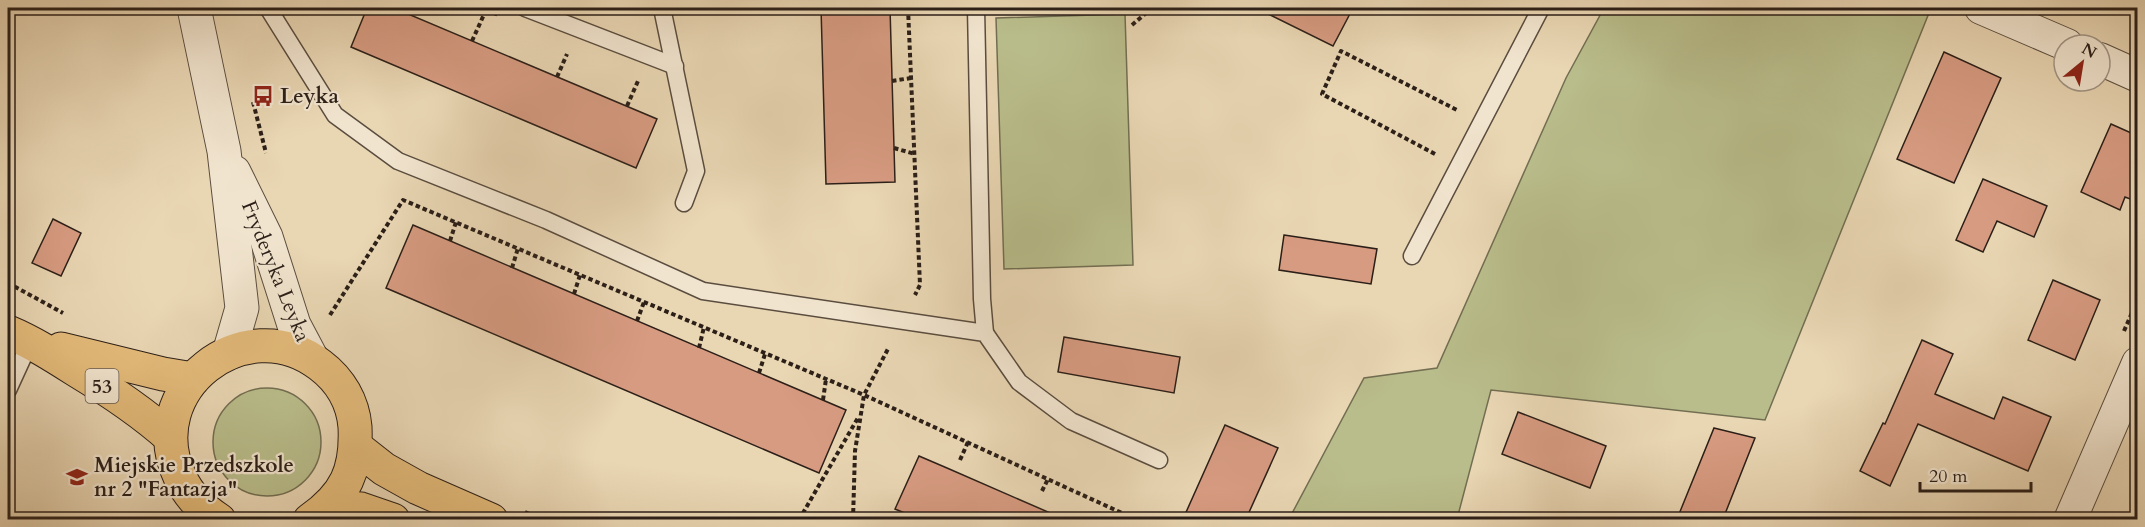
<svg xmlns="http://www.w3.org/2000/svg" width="2145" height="527" font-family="Cardo,serif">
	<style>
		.green { fill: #b9bd8b; stroke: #726e52; stroke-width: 1.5 }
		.building { fill: #d79b81; stroke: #2b1f18; stroke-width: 1.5 }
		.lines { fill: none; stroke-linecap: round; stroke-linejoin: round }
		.service-casing { stroke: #5a4d3f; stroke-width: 19 }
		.minor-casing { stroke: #5a4d3f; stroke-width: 34 }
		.tertiary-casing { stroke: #5a4d3f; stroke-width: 35 }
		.primary-casing { stroke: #2b1f18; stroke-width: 35 }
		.path { stroke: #2b1f18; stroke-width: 4; stroke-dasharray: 4.5 3; stroke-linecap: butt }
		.service { stroke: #f1e4ce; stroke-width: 16 }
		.minor { stroke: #f1e4ce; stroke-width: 32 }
		.tertiary { stroke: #f1e4ce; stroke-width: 33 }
		.primary { stroke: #e4bb7a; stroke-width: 33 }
		.labels { text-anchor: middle; stroke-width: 4.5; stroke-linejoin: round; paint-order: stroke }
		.shield { fill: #f1e4ce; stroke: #665a4f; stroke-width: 1.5 }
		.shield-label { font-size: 20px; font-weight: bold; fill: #2b1f18 }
		.poi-label { font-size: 21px; font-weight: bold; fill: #2b1f18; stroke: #f1e4ce; text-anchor: start }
		.street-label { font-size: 21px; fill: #2b1f18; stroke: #f1e4ce }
	</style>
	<rect width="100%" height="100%" fill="#e9d6b3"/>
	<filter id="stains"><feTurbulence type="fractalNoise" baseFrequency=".00333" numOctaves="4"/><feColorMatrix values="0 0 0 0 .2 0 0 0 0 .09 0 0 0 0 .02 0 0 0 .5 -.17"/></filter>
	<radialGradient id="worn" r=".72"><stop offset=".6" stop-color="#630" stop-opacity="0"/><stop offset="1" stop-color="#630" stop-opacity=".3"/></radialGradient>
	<g class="green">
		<polygon points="1604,8 1931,8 1765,420 1491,390 1457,519 1289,519 1364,378 1437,368 1566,78"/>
		<polygon points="1125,14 1133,265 1004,269 996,18"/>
		<circle cx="267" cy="442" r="54"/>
	</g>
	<g class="building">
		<polygon points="367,8 394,8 657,119 636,168 351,47"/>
		<polygon points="821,8 890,8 895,182 826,184"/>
		<polygon points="1256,8 1353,8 1333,46"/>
		<polygon points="1944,52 2001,78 1954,183 1897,159"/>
		<polygon points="2111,124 2138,136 2138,202 2125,197 2120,210 2081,192"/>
		<polygon points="1983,179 2047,206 2034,237 1997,221 1983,252 1956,240"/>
		<polygon points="53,219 81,233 61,276 32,263"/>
		<polygon points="413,225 846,410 819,473 386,288"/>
		<polygon points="1284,235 1377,249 1371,284 1279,270"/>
		<polygon points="2053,280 2100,300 2075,360 2028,340"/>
		<polygon points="1064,337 1180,357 1174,393 1058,372"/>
		<polygon points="1922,340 1953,354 1935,394 1994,419 2003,397 2051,417 2028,471 1918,424 1890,486 1860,471 1883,423 1885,424"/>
		<polygon points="1518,412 1606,446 1590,488 1502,454"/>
		<polygon points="1225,425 1278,448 1246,519 1183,519"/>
		<polygon points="1714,428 1755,438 1723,519 1677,519"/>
		<polygon points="919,456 947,468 1064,519 919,519 895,509"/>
	</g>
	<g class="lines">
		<defs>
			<g id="service">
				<polyline points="268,8 335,115 398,161 546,220 703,291 985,333 1019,382 1071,421 1159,460"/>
				<polyline points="525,8 675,66"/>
				<polyline points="662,8 696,171 684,203"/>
				<polyline points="976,8 982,299 985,333"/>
				<polyline points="1412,256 1541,8"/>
				<polyline points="8,390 30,342"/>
			</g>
			<g id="minor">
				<polyline points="1981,8 2067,45"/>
				<polyline points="2100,59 2138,76"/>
				<polyline points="2070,520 2138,363"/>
			</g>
			<g id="tertiary">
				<polyline points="194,8 224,151 242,308 229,353"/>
				<polyline points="234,172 266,237 294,325 312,359"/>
			</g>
			<g id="primary">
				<path d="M8,332C32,342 54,356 76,370C109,390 141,411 170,437"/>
				<polyline points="61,349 163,374 193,379"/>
				<polyline points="356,447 384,469 418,488 491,520"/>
				<polyline points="329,507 361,509 393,520"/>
				<path d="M219,520C201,508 189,496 180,477C139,390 245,307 320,365C340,380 353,402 355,427C357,470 346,495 310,520"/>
			</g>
		</defs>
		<use href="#service" class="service-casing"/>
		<use href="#minor" class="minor-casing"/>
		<use href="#tertiary" class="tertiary-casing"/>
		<use href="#primary" class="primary-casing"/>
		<g class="path">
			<polyline points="908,8 920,285 915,295"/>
			<polyline points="486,10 499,15"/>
			<polyline points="890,12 908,11"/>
			<polyline points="1132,25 1152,8"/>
			<polyline points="472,41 486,10 480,8"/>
			<polyline points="557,77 567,54"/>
			<polyline points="892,81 911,78"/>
			<polyline points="253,102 266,153"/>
			<polyline points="627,106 638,81"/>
			<polyline points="894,148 915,154"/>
			<polyline points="1435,154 1322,94 1341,51 1457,110"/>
			<polyline points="450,241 456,222"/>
			<polyline points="512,268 518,248"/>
			<polyline points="8,283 63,313"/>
			<polyline points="574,294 580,275"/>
			<polyline points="330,315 403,200 864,395 1124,514 1122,520"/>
			<polyline points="637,321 644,302"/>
			<polyline points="2124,331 2138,299"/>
			<polyline points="699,348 704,327"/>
			<polyline points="759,373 765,354"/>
			<polyline points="823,400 826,379"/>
			<polyline points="960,460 968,442"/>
			<polyline points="1042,491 1048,479"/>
			<polyline points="525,512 544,520"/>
			<polyline points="799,520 859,416"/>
			<polyline points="853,520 855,451 864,395 889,347"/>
		</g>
		<use href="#service" class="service"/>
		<use href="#minor" class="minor"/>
		<use href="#tertiary" class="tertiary"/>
		<use href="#primary" class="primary"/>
	</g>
	<defs>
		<symbol id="bus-bare" viewBox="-9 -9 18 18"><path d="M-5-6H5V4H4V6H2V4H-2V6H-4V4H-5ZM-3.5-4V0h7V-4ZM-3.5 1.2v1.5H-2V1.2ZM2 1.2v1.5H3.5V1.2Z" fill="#8f2418" stroke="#f1e4ce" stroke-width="2.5" paint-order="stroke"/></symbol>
		<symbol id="school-bare" viewBox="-9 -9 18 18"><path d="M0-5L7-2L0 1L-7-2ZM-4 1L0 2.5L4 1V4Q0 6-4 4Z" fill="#8f2418" stroke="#f1e4ce" stroke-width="2.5" paint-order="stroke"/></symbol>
	</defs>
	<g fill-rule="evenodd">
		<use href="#bus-bare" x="248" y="81" width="30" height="30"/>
		<use href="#school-bare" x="62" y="462" width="30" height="30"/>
	</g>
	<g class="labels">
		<rect class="shield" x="85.5" y="369" width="33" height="34" rx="4.5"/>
		<g class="shield-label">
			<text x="102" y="393">53</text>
		</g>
		<g class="poi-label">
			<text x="280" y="103">Leyka</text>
			<text x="94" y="472">Miejskie Przedszkole<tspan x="94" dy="24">nr 2 "Fantazja"</tspan></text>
		</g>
		<g class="street-label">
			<text transform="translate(276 271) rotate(68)" y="7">Fryderyka Leyka</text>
		</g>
	</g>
	<rect width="2145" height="527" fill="none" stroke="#e9d6b3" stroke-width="30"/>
	<rect x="9" y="9" width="2127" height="509" fill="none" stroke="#2b1f18" stroke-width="3"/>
	<rect x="15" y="15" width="2115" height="497" fill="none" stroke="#2b1f18" stroke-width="1.5"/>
	<g transform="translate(2082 63) rotate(30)"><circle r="28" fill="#f1e4ce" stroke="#a29585" stroke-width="1.5"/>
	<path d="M0-4.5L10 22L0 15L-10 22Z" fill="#8f2418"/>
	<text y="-9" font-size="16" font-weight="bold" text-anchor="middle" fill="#2b1f18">N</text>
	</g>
	<path d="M1920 482v9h111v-9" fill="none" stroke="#2b1f18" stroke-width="3"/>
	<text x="1929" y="482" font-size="18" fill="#2b1f18" stroke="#f1e4ce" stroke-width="4.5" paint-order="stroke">20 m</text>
	<rect width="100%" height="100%" filter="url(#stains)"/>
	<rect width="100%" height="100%" fill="url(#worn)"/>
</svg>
